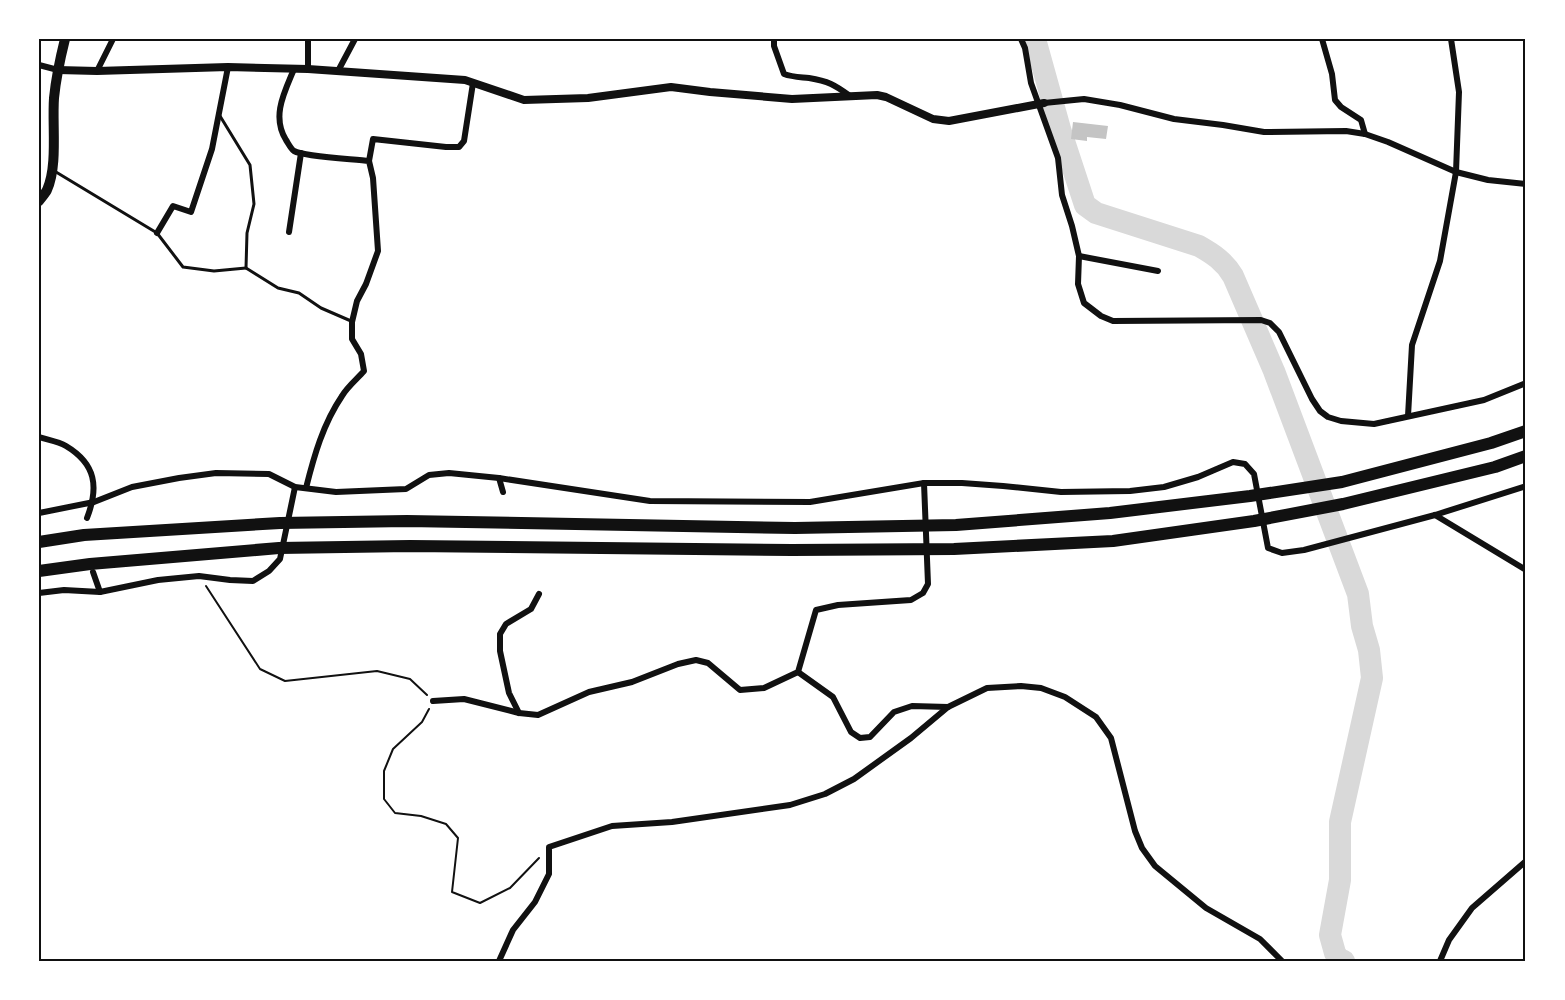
<svg xmlns="http://www.w3.org/2000/svg" width="1565" height="1000" font-family="'Roboto Serif',serif">
	<style>
		.lines { fill: none; stroke-linecap: round; stroke-linejoin: round }
		.river { stroke: #d9d9d9; stroke-width: 22 }
		.building { fill: #c4c4c4 }
		.path { stroke: #111; stroke-width: 2 }
		.service { stroke: #111; stroke-width: 3 }
		.minor { stroke: #111; stroke-width: 6 }
		.tertiary { stroke: #111; stroke-width: 8 }
		.trunk { stroke: #111; stroke-width: 10 }
		.motorway { stroke: #111; stroke-width: 12 }
		.neatline { fill: none; stroke: #111; stroke-width: 2 }
	</style>
	<rect width="100%" height="100%" fill="#fff"/>
	<g class="lines">
		<path class="river" d="M1035,39L1060,129L1085,205L1096,213L1199,246C1213,254 1224,261 1233,276L1274,371L1358,594L1362,626L1369,650L1372,678L1340,822V880L1330,935L1335,953L1339,959L1344,961"/>
	</g>
	<polygon class="building" points="1073,122 1108,126 1106,139 1087,137 1087,141 1071,139"/>
	<g class="lines">
		<g class="path">
			<polyline points="206,586 260,669 285,681 377,671 410,679 427,695"/>
			<polyline points="429,709 422,722 393,749 384,771 384,799 395,813 421,816 446,824 458,838 452,892 480,903 510,888 539,858"/>
		</g>
		<g class="service">
			<polyline points="220,116 250,165 254,204 247,233 246,268 278,288 299,293 321,308 351,321"/>
			<polyline points="56,172 157,233 183,267 214,271 246,268"/>
		</g>
		<g class="minor">
			<path d="M774,39V46L784,74C792,77 800,77 809,78C828,81 835,85 850,96"/>
			<polyline points="1021,39 1025,48 1031,83 1058,158 1062,195 1072,226 1079,256 1078,284 1084,303 1101,316 1113,321 1261,320 1270,323 1279,332 1312,399 1320,411 1328,417 1341,421 1374,424 1484,400 1526,383"/>
			<polyline points="1322,39 1332,74 1335,100 1341,107 1361,120 1365,134"/>
			<polyline points="39,65 58,70"/>
			<path d="M294,69C285,91 271,116 286,140C288,143 291,149 294,151C305,157 354,159 369,161L373,178L378,251L366,284L357,301L352,322V339L361,354L364,371C357,379 347,387 342,396C323,424 314,456 306,488"/>
			<polyline points="308,69 308,39"/>
			<polyline points="97,71 113,39"/>
			<polyline points="338,71 355,39"/>
			<polyline points="1044,103 1084,99 1120,105 1174,119 1223,125 1264,132 1346,131 1365,134 1388,142 1456,172 1488,180 1526,184"/>
			<polyline points="369,161 373,139 446,147 459,147 464,141 473,83"/>
			<polyline points="289,232 301,153"/>
			<polyline points="157,233 173,206 191,212 212,149 228,67"/>
			<polyline points="1079,256 1158,271"/>
			<polyline points="1408,416 1412,345 1440,261 1456,172 1459,92 1451,39"/>
			<path d="M39,437C48,440 58,441 66,446C96,464 99,487 87,518"/>
			<polyline points="499,478 503,492"/>
			<polyline points="39,513 94,502 132,487 179,478 216,473 269,474 295,487 336,492 406,489 429,475 449,473 499,478 650,501 810,502 924,483 962,483 1003,486 1061,492 1130,491 1164,487 1198,477 1233,462 1245,464 1254,474 1268,548 1282,553 1304,550 1435,515 1526,486"/>
			<polyline points="1435,515 1526,570 1526,573"/>
			<polyline points="93,572 100,592"/>
			<polyline points="39,593 64,590 100,592 158,580 199,576 230,580 253,581 269,571 280,559 295,487"/>
			<polyline points="798,672 833,697 851,732 860,738 870,737 894,712 912,706 948,707"/>
			<polyline points="433,701 464,699 519,713 538,715 589,692 632,682 678,664 696,660 708,663 740,690 764,688 798,672 816,610 838,605 911,600 923,593 928,584 924,483"/>
			<polyline points="519,713 509,693 500,651 500,634 506,624 531,609 539,594"/>
			<polyline points="499,961 513,930 535,902 549,874 549,847 612,826 672,822 790,805 825,794 854,779 911,738 948,707 987,688 1021,686 1041,688 1065,697 1096,717 1111,738 1135,831 1142,848 1155,866 1206,908 1260,939 1282,961"/>
			<polyline points="1440,961 1449,940 1472,908 1526,861"/>
		</g>
		<polyline class="tertiary" points="58,70 97,71 228,67 308,69 465,80 524,100 588,98 671,87 710,92 792,99 877,95 886,97 933,119 949,121 1044,103"/>
		<path class="trunk" d="M39,201C41,198 45,194 47,190C58,166 52,125 54,98C56,78 60,59 65,39"/>
		<g class="motorway">
			<polyline points="39,542 84,535 280,523 407,521 795,528 956,525 1110,513 1250,496 1342,482 1491,443 1526,431"/>
			<polyline points="39,571 90,564 279,548 410,546 792,550 954,549 1113,541 1254,521 1343,504 1495,467 1526,456"/>
		</g>
	</g>
	<rect width="1565" height="1000" fill="none" stroke="#ffffff" stroke-width="81"/>
	<rect x="40" y="40" width="1484" height="920" class="neatline"/>
</svg>
